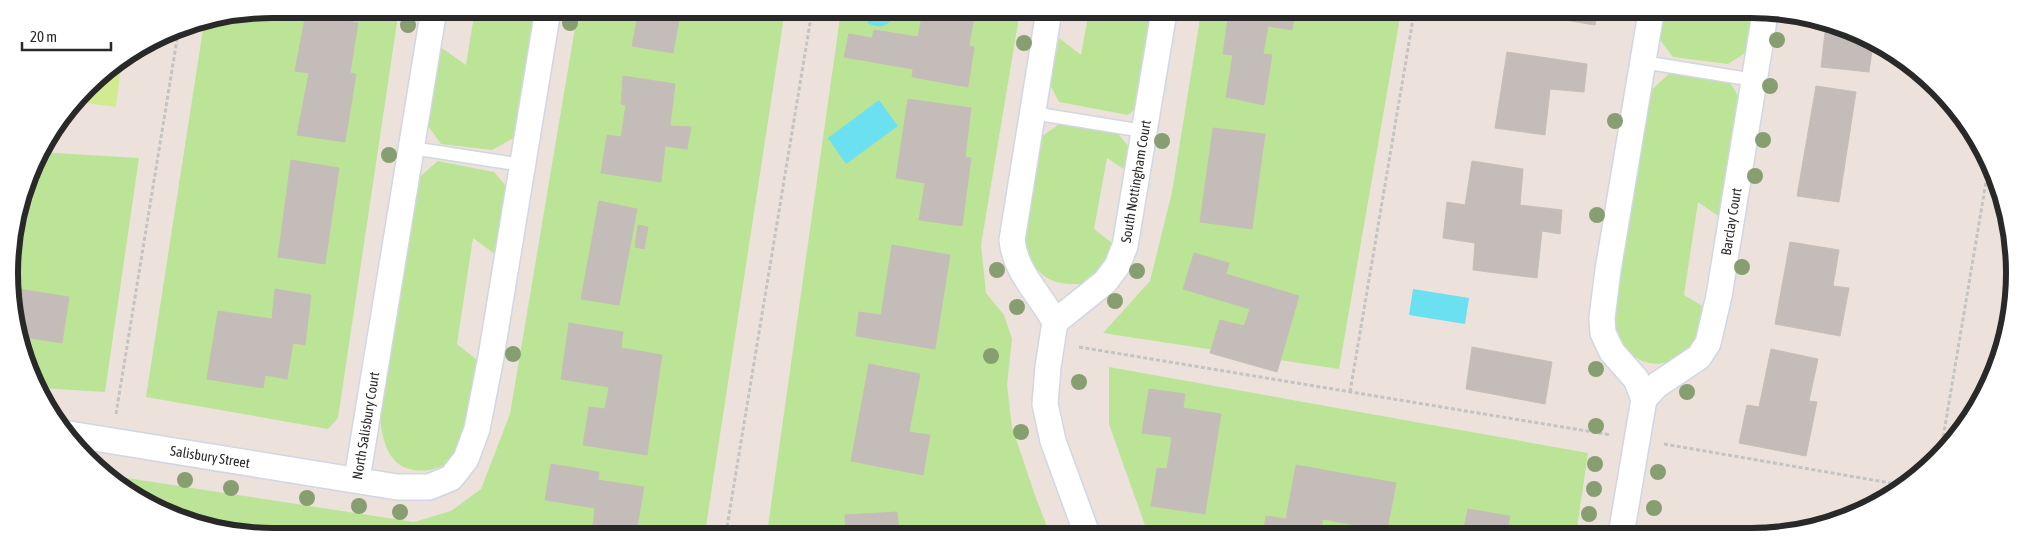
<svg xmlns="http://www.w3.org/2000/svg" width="2023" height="546" font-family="'Asap Condensed',sans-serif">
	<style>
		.green { fill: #bce496 }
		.pitch { fill: #d2eb91 }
		.water { fill: #6be0f0 }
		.building { fill: #c4bcb8; stroke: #c7beb5 }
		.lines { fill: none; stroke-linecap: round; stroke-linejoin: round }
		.lane-casing { stroke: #d0d6e3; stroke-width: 15 }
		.street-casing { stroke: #d0d6e3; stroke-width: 28 }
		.path { stroke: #c3c3c3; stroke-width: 3; stroke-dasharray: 4 2.5; stroke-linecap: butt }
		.lane { stroke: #fff; stroke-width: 12 }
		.street { stroke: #fff; stroke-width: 25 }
		.tree { fill: #879e70 }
		.labels { text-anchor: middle; stroke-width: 4.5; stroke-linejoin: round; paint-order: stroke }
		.street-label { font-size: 14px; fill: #292929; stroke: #fff }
		.rim { fill: none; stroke: #292929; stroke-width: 6 }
	</style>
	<rect width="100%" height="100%" fill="#ece2db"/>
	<g class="green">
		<polygon points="273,9 399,9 338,418 328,429 146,397 204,23"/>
		<polygon points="475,9 541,10 519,135 492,150 441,144 426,123 439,46 466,65"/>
		<polygon points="578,10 785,10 705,533 222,532 126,493 107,475 414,522 451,511 481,489 510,414"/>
		<polygon points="841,11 1020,11 981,245 986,293 1004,315 1012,339 1007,385 1012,427 1037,501 1050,534 767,533"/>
		<polygon points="1089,11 1158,12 1142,103 1128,115 1059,102 1050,85 1059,38 1081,55"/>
		<polygon points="1201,12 1401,12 1339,369 1103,333 1150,281 1172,192"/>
		<polygon points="1661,13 1758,14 1753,48 1728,64 1673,57 1657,36"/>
		<path d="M1671,72L1728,80L1743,103L1724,220L1698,202L1684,295L1709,310C1707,319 1706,333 1701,340C1698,344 1693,347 1689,350C1655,380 1617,357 1612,316L1648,93Z"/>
		<path d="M1062,122L1116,131L1132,151L1128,172L1107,158L1094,229L1116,246L1113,262C1104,268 1095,279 1085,284C1081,285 1074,284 1070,284C1039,283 1026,260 1025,232L1041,137Z"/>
		<polygon points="39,152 139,158 105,392 41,388 18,342 9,255 36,156"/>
		<path d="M438,161L494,172L511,192L500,258L473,238L457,344L482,364C477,397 475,432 453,459C448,464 436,469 429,470C388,475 382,442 379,409L418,178Z"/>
		<polygon points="1109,367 1588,453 1576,535 1148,534 1109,424"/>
	</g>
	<polygon class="pitch" points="112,66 121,67 116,107 78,102 99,75"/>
	<g class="water">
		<path d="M865,11H893C893,25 880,30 868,23Z"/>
		<polygon points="879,100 898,126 846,164 828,138"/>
		<polygon points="1413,289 1469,298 1465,324 1409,315"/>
	</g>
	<g class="building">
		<polygon points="639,10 681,10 673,53 632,46"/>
		<polygon points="923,11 975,11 969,46 974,47 968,87 912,77 913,69 844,57 849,34 872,38 874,30 918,37"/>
		<polygon points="1229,12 1295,12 1292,30 1268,26 1263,54 1272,55 1264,105 1226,97 1233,55 1223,54"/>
		<polygon points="306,13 358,23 350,73 356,74 345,142 297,135 309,73 295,71"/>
		<polygon points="1521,13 1597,13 1595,25"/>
		<polygon points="1826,24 1873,43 1869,72 1821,67"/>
		<polygon points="1507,52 1587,64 1584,92 1550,89 1545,135 1495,128"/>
		<polygon points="623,76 675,84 670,126 691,127 687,149 665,146 661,182 601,173 607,135 621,137 626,105 621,104"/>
		<polygon points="1816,86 1856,92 1839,202 1797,196"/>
		<polygon points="908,99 971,108 965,157 971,158 962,226 919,220 925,183 896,178"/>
		<polygon points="1213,128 1265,134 1252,229 1200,222"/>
		<polygon points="291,160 339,168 325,264 278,257"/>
		<polygon points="1472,161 1523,169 1520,205 1562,210 1560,234 1542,231 1537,278 1473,270 1475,243 1443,238 1447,202 1465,205"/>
		<polygon points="599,201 637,209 619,305 581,299"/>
		<polygon points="638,225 648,227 644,249 635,247"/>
		<polygon points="1790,242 1839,250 1833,286 1849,288 1840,336 1775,324"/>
		<polygon points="892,245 950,255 935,349 856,336 859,312 881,315"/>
		<polygon points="1194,253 1229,263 1226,274 1299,296 1277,372 1210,353 1220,320 1244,326 1250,309 1183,289"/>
		<polygon points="13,288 69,297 62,343 17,336"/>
		<polygon points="275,289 311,295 305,345 293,343 287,379 265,375 263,388 207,379 218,311 272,319"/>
		<polygon points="569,323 623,332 621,348 662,355 647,455 583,445 589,407 605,409 609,387 561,379"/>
		<polygon points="1472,347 1552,362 1545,404 1466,389"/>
		<polygon points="1771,349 1818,359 1809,401 1817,402 1806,456 1739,443 1747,405 1759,407"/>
		<polygon points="869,364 920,374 909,432 930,435 923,475 851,461"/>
		<polygon points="1149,389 1185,394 1183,408 1221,414 1205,514 1151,506 1157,468 1167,469 1172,437 1142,433"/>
		<polygon points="551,464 599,472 598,480 644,487 636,533 592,533 595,508 545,500"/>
		<polygon points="1296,465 1396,483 1387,531 1323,519 1320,534 1263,534 1266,516 1286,519"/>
		<polygon points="1468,509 1510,516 1506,535 1438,534 1439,528 1463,532"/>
		<polygon points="897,512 899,533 846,533 845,515"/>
	</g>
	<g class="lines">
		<defs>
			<g id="lane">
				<polyline points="1643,62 1754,80"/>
				<polyline points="1033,113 1143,131"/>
				<polyline points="412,148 522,165"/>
			</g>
			<g id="street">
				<path d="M1049,11L1012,240C1015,272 1040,294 1055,322L1048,367L1045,404L1053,441L1087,534"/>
				<path id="s1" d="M1055,322L1105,282L1117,266L1125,246L1164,12"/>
				<path id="s2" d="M1644,399L1657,385L1699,357L1708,343L1719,296L1765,14"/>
				<path id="s3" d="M63,433L397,487H429L451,478L466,459L477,429L491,357L548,10"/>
				<path id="s4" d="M357,479L434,9"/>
				<polyline points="1621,535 1644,399 1636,379 1612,352 1603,333 1602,318 1608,270 1651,13"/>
			</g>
		</defs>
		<use href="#lane" class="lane-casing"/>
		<use href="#street" class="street-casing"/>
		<g class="path">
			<polyline points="1079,347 1611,435"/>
			<polyline points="1350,392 1414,13"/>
			<polyline points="116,414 179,27"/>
			<polyline points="1664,444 1902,485"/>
			<polyline points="1940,456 1988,170"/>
			<polyline points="726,533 812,11"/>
		</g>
		<use href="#lane" class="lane"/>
		<use href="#street" class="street"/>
	</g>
	<g class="tree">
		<circle cx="570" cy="23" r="8"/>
		<circle cx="408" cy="25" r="8"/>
		<circle cx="1777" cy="40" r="8"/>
		<circle cx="1024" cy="43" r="8"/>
		<circle cx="1770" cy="86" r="8"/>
		<circle cx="1615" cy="121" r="8"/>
		<circle cx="1763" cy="140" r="8"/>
		<circle cx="1162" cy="141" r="8"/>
		<circle cx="389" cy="155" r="8"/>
		<circle cx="1755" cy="176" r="8"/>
		<circle cx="1597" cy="215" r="8"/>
		<circle cx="1742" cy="267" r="8"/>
		<circle cx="997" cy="270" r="8"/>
		<circle cx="1137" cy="271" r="8"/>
		<circle cx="1115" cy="301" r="8"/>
		<circle cx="1017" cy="307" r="8"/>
		<circle cx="513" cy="354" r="8"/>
		<circle cx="991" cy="356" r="8"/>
		<circle cx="1596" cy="369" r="8"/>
		<circle cx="1079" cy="382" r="8"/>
		<circle cx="1687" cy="392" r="8"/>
		<circle cx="1596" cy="426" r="8"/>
		<circle cx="1021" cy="432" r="8"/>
		<circle cx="1595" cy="464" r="8"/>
		<circle cx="1658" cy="472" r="8"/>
		<circle cx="185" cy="480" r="8"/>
		<circle cx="231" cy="488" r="8"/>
		<circle cx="1594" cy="489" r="8"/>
		<circle cx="307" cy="498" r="8"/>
		<circle cx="359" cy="506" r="8"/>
		<circle cx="1654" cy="508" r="8"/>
		<circle cx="400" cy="512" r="8"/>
		<circle cx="1589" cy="514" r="8"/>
	</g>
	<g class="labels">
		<g class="street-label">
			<text dy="5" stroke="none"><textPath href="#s1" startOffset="171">South Nottingham Court</textPath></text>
			<text dy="5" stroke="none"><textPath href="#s2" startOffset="210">Barclay Court</textPath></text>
			<text dy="5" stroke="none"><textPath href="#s4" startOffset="54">North Salisbury Court</textPath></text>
			<text dy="5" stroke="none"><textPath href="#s3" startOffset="149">Salisbury Street</textPath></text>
		</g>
	</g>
	<path d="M0 0H2023V546H0ZM273 18H1751A255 255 0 0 1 2006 273V273A255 255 0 0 1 1751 528H273A255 255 0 0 1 18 273V273A255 255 0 0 1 273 18Z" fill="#fff" fill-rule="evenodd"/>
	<path class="rim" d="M273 18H1751A255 255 0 0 1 2006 273V273A255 255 0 0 1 1751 528H273A255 255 0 0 1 18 273V273A255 255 0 0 1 273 18Z"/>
	<path d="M22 42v8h89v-8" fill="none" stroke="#292929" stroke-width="2.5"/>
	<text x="30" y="42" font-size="15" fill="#292929" stroke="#ffffff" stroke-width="4" paint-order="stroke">20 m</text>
</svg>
